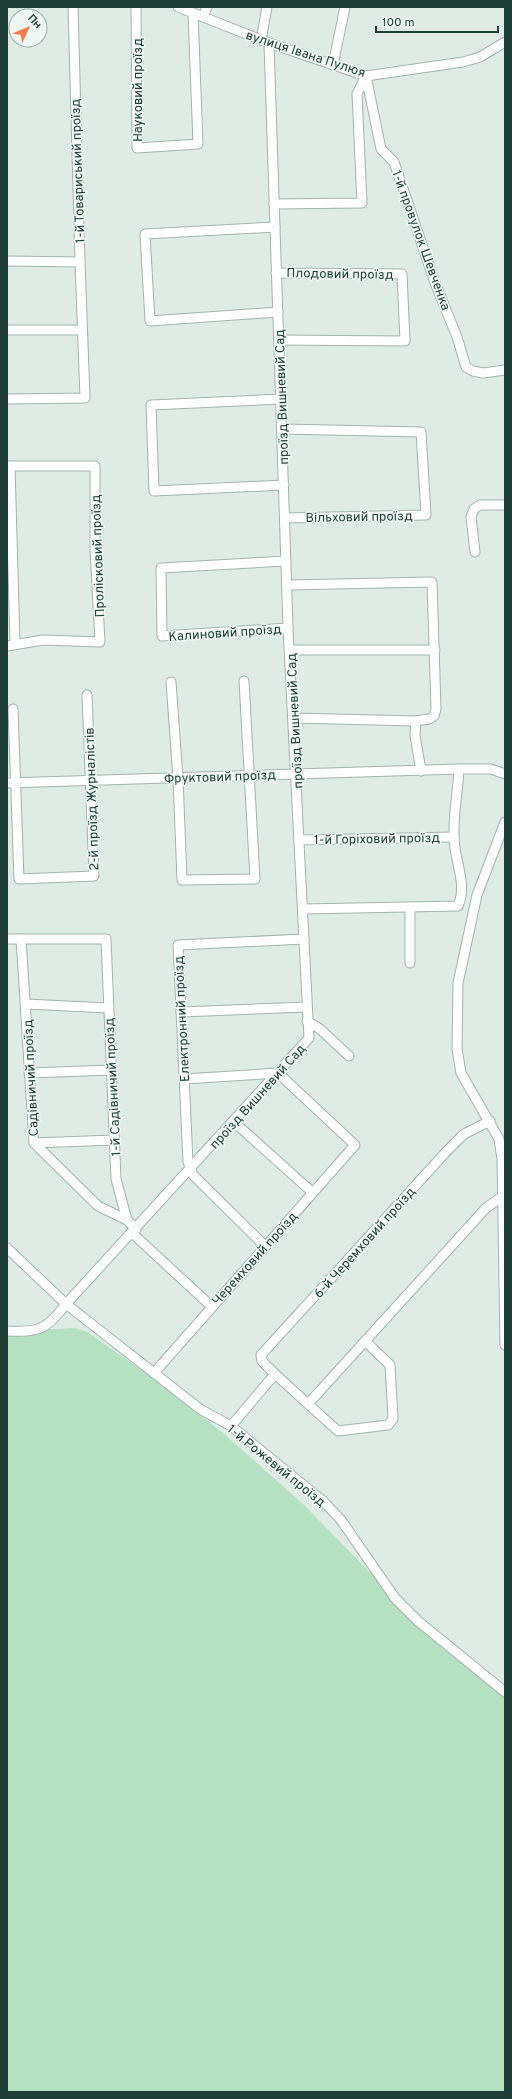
<svg xmlns="http://www.w3.org/2000/svg" width="512" height="2099" font-family="Overpass,sans-serif">
	<style>
		.green { fill: #b5e0c1 }
		.lines { fill: none; stroke-linecap: round; stroke-linejoin: round }
		.minor-casing { stroke: #a1b4ae; stroke-width: 11 }
		.minor { stroke: #fff; stroke-width: 9 }
		.labels { text-anchor: middle; stroke-width: 3; stroke-linejoin: round; paint-order: stroke }
		.street-label { font-size: 13px; fill: #1e3e36; stroke: #f0f8f4 }
	</style>
	<rect width="100%" height="100%" fill="#dfece6"/>
	<polygon class="green" points="75,1328 87,1332 153,1378 223,1433 304,1505 395,1598 502,1694 505,1699 505,2092 7,2092 7,1331"/>
	<g class="lines">
		<defs>
			<g id="minor">
				<polyline points="136,7 137,148 198,144 193,13"/>
				<polyline points="178,7 269,43 366,76 463,62 480,57 505,42"/>
				<polyline points="203,17 207,7"/>
				<polyline points="261,40 267,7"/>
				<polyline points="333,65 345,7"/>
				<polyline points="366,76 381,149 394,162 434,280 457,337 466,367 473,371 483,373 505,370"/>
				<polyline points="274,204 362,203 357,94 366,76"/>
				<polyline points="275,227 145,234 150,321 278,312"/>
				<polyline points="7,261 80,262 73,7"/>
				<polyline points="276,273 402,274 405,341 279,340"/>
				<polyline points="7,330 82,330"/>
				<polyline points="7,399 85,398 80,262"/>
				<polyline points="281,399 151,405 154,491 284,485"/>
				<polyline points="282,429 421,432 426,515 285,518"/>
				<polyline points="7,466 95,466 95,549 100,642 43,640 7,646"/>
				<polyline points="10,466 15,643"/>
				<polyline points="475,552 471,517 474,509 480,505 505,505"/>
				<polyline points="286,561 161,568 162,636 288,628"/>
				<polyline points="287,585 432,582 436,709 434,716 429,719 416,721 293,718"/>
				<polyline points="290,650 435,650"/>
				<polyline points="171,682 178,778 182,880 255,879 244,681"/>
				<polyline points="13,709 19,879 94,876 87,695"/>
				<polyline points="416,721 415,735 421,771"/>
				<polyline points="7,783 459,769 491,769 505,774"/>
				<polyline points="505,822 477,895 458,983 457,1049 461,1073 499,1139 502,1159 505,1345"/>
				<polyline points="300,840 454,837"/>
				<path d="M303,909L458,906C468,884 454,860 454,837C453,814 458,791 459,769"/>
				<polyline points="7,939 106,939 116,1179 127,1220 136,1229"/>
				<polyline points="21,939 34,1143 98,1206 127,1220"/>
				<polyline points="410,963 410,907"/>
				<polyline points="26,1004 108,1008"/>
				<polyline points="181,1012 306,1007"/>
				<polyline points="307,1021 320,1029 349,1056"/>
				<polyline points="29,1073 112,1070"/>
				<polyline points="234,1122 312,1192"/>
				<polyline points="34,1143 114,1140"/>
				<polyline points="132,1233 211,1306"/>
				<polyline points="265,1246 193,1175 188,1162 178,945 304,939"/>
				<polyline points="7,1248 66,1304 200,1409 231,1426 323,1501 341,1520 395,1598 418,1621 505,1692"/>
				<path d="M7,1331C39,1333 47,1329 66,1304L309,1038L288,628L269,43"/>
				<polyline points="154,1373 355,1145 278,1073 184,1079"/>
				<polyline points="275,1374 308,1404 486,1208 503,1196"/>
				<polyline points="308,1404 338,1431 388,1425 393,1419 390,1365 365,1341"/>
				<polyline points="231,1426 275,1374 262,1361 261,1355 446,1152 464,1134 490,1121"/>
			</g>
		</defs>
		<use href="#minor" class="minor-casing"/>
		<use href="#minor" class="minor"/>
	</g>
	<g class="labels">
		<g class="street-label">
			<text transform="translate(306 53) rotate(18)" y="5">вулиця Івана Пулюя</text>
			<text transform="translate(137 90) rotate(-90)" y="5">Науковий проїзд</text>
			<text transform="translate(77 171) rotate(-92)" y="5">1-й Товариський проїзд</text>
			<text transform="translate(422 240) rotate(70)" y="5">1-й провулок Шевченка</text>
			<text transform="translate(340 273) rotate(1)" y="5">Плодовий проїзд</text>
			<text transform="translate(281 397) rotate(-92)" y="5">проїзд Вишневий Сад</text>
			<text transform="translate(359 516) rotate(-1)" y="5">Вільховий проїзд</text>
			<text transform="translate(97 556) rotate(-92)" y="5">Пролісковий проїзд</text>
			<text transform="translate(225 632) rotate(-4)" y="5">Калиновий проїзд</text>
			<text transform="translate(294 721) rotate(-93)" y="5">проїзд Вишневий Сад</text>
			<text transform="translate(220 776) rotate(-2)" y="5">Фруктовий проїзд</text>
			<text transform="translate(91 799) rotate(-92)" y="5">2-й проїзд Журналістів</text>
			<text transform="translate(377 838) rotate(-1)" y="5">1-й Горіховий проїзд</text>
			<text transform="translate(181 1019) rotate(-93)" y="5">Електронний проїзд</text>
			<text transform="translate(30 1078) rotate(-93)" y="5">Садівничий проїзд</text>
			<text transform="translate(112 1087) rotate(-93)" y="5">1-й Садівничий проїзд</text>
			<text transform="translate(257 1096) rotate(-48)" y="5">проїзд Вишневий Сад</text>
			<text transform="translate(364 1242) rotate(-48)" y="5">6-й Черемховий проїзд</text>
			<text transform="translate(254 1258) rotate(-48)" y="5">Черемховий проїзд</text>
			<text transform="translate(277 1465) rotate(39)" y="5">1-й Рожевий проїзд</text>
		</g>
	</g>
	<rect width="512" height="2099" fill="none" stroke="#1e3e36" stroke-width="16"/>
	<g transform="translate(28 28) rotate(46)"><circle r="19" fill="#f0f8f4" stroke="#9caea8"/>
	<path d="M0-3L7 15L0 10L-7 15Z" fill="#ff794a"/>
	<text y="-6" font-size="11" font-weight="bold" text-anchor="middle" fill="#1e3e36">Пн</text>
	</g>
	<path d="M376 26v6h122v-6" fill="none" stroke="#1e3e36" stroke-width="2"/>
	<text x="382" y="26" font-size="12" fill="#1e3e36" stroke="#f0f8f4" stroke-width="3" paint-order="stroke">100 m</text>
</svg>
